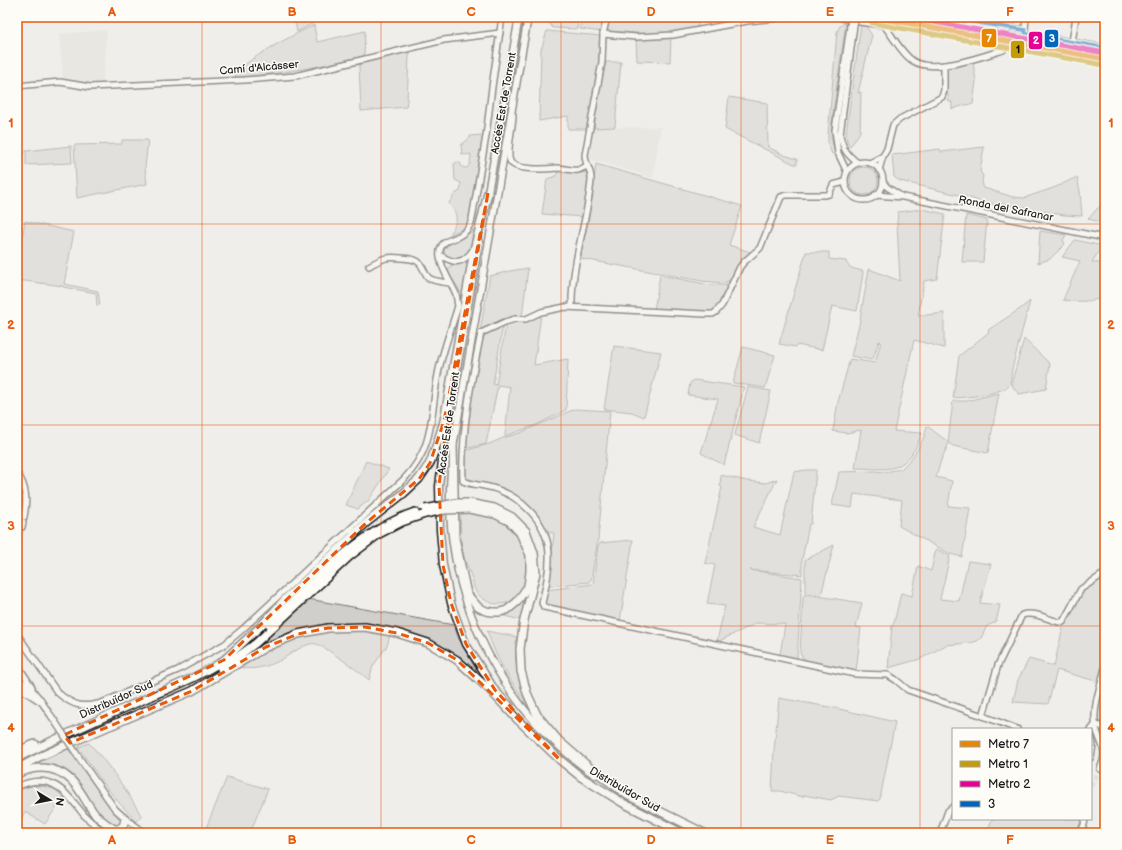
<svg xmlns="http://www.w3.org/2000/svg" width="1122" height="850" font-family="'Balsamiq Sans',sans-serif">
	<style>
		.built { fill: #e0deda }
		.green { fill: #d0cfcc; stroke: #767674 }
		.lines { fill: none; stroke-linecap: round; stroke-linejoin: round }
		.minor-tunnel { stroke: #d0cecb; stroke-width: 5; stroke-dasharray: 5 2.5; stroke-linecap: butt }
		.minor-casing { stroke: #1c1c1c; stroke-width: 8 }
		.major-casing { stroke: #1c1c1c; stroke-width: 9 }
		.highway-casing { stroke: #1c1c1c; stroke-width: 10 }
		.minor { stroke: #fdfcf7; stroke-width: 5 }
		.major { stroke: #fdfcf7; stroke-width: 6 }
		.highway { stroke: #fdfcf7; stroke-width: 7 }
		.minor-bridge-casing { stroke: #1c1c1c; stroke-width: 8; stroke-linecap: butt }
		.highway-bridge-casing { stroke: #1c1c1c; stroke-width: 10; stroke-linecap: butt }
		.minor-bridge { stroke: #fdfcf7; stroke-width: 5 }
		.highway-bridge { stroke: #fdfcf7; stroke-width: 7 }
		.bus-1-casing { stroke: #fdfcf7; stroke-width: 7 }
		.bus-1 { stroke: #0065bd; stroke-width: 4 }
		.metro-1-casing { stroke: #fdfcf7; stroke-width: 8 }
		.metro-2-casing { stroke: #fdfcf7; stroke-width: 8 }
		.metro-3-casing { stroke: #fdfcf7; stroke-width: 8 }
		.metro-1 { stroke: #e78601; stroke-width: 5 }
		.metro-2 { stroke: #c59c07; stroke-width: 5 }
		.metro-3 { stroke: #e70095; stroke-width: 5 }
		.marked { fill: none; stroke: #e8590c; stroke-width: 3; stroke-dasharray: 8 5; stroke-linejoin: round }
		.grid { fill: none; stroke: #e8590c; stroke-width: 1; stroke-opacity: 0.55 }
		.labels { text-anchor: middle; stroke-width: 3; stroke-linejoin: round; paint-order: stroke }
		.street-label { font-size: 11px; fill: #1c1c1c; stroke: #fdfcf7 }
		.line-badge { stroke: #fdfcf7; stroke-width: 1.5 }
		.badge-label { font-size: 11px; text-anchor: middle; font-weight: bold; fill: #fff }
		.pale-badge-label { font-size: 11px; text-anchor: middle; font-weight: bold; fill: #111 }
		.neatline { fill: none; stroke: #e8590c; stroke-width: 1.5 }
		.grid-label { font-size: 13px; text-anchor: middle; font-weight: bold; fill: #e8590c }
	</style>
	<rect width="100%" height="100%" fill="#f0eeea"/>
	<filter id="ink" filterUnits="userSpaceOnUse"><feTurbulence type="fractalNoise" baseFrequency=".025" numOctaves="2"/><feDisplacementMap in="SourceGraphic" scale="8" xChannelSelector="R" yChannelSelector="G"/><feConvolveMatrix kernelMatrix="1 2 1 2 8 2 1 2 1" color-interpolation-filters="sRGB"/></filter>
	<g filter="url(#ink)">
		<g class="built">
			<polygon points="107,30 103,84 92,84 63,79 59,34"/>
			<polygon points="661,127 653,178 589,159 594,128"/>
		</g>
		<g class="green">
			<polygon points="294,17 324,17 297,32"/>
			<polygon points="551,17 579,17 577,29 553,28 549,23"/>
			<polygon points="582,17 606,17 601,32 580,29"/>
			<path d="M609,17H699L698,26C681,39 628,32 606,31Z"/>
			<polygon points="846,22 832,119 831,138 835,153 832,154 828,144 828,134 837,32 840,26"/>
			<polygon points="861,24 864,24 872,35 858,93 861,92 860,132 850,147 847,141 846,133"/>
			<path d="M314,25L317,42L365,31L364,56C321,66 279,75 235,77C239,61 298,33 314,25Z"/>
			<polygon points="547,31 601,36 600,61 588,129 568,129 568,116 539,121 541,50"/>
			<polygon points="671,36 670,62 637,61 636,39"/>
			<polygon points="411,51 409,57 407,101 406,107 361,111 359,64"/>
			<polygon points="606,62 621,62 615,127 594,128 597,101"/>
			<polygon points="973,62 976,81 973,104 965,105 952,109 952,102 949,102 946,85 946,68"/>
			<polygon points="729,97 767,103 768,147 784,155 797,159 797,164 794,164 725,129"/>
			<path d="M483,135L469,221L465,227L450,235C457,220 460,218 449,203L455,194L460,191L461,183L455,180L454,164L457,162L460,163L462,167L465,168H467L470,164L471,154L465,155L462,154L461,145L470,138V136Z"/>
			<polygon points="122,140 148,140 145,168 147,184 77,198 74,145 122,144"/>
			<polygon points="71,146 72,163 26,165 26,151"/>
			<polygon points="984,147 980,171 983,176 982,183 984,188 1013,197 1024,198 1056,187 1077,177 1080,191 1082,216 1064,215 1002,204 988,204 967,197 900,181 894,177 892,155 940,149 941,152"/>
			<polygon points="596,164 742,206 729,245 753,253 732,280 722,283 702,281 583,259 581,257 581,253 589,217"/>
			<circle cx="864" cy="181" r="14"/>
			<polygon points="558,171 589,173 584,217 542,214 547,179 556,176"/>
			<polygon points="1105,204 1105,223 1088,219 1098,208"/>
			<path d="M922,209L945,214L937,279L924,281L918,316L944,313V348L914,340L894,431L922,433C920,437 919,441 917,445C901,476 884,468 855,468L861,430L847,433L833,431L838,402L850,359L875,363L881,342L879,341L874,356L872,360L851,356L859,325L869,269L900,281L897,223L898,212Z"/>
			<polygon points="966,215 987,220 983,262 962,262"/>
			<polygon points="25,221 74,232 64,284 98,291 100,305 97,306 96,293 63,287 63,286 17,280 17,268"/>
			<path d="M473,229C472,241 470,260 454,258C449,258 446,256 444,251C447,240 465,242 473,229Z"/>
			<polygon points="1040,231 1066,235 1063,240 1065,244 1050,259 1038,263"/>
			<path d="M1075,240L1102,246L1092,262L1105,264V297C1091,302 1077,302 1063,300L1080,261L1062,257Z"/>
			<path d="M806,252H829V259L846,261C848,269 856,269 863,271V273L857,311L832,306L822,350L797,345L796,347L779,344Z"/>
			<path d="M470,259L461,309C461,302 461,295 459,289C455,281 445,274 450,266L464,262Z"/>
			<polygon points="528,268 522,317 498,323 480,331 490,276 510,271"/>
			<path d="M660,275L710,285H730C725,295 721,307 711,312L654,310Z"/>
			<path d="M1030,301L1012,369L1010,385L1008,387C992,395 971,397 953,398L959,356L989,332L988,330L1020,309Z"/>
			<polygon points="541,315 534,365 568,359 566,410 536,425 505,436 510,387 498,385 486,444 464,449 469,406 481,345 485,334 503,325 493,384 496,385 506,324"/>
			<polygon points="1024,339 1050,364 1046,389 1019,394 1013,387 1012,381"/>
			<polygon points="614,346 661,352 644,417 632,412 604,409"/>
			<polygon points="743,347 775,355 765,388 733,383"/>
			<polygon points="694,380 744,387 724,465 701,453 718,399 688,395 690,383"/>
			<polygon points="748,387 771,391 759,443 735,435 735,434"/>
			<polygon points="999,393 988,453 953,446 949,443 941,460 936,477 952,481 948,506 970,508 962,557 950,554 899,526 902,500 854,494 852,508 832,505 839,472 875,471 884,472 901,469 911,459 919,447 925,435 927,426 948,442 953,401 966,401"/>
			<path d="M575,409L610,411L598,539L591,580L589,582L550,586H549L554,533L542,532C531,512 513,494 490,489C483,488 475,488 468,487L464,482V451L489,444L503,438L520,433Z"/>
			<polygon points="366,461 389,469 369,500 358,509 346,505"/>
			<polygon points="806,470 816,470 811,524 809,524 802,560 802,575 750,570 802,578 797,659 780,655 785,624 757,623 719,641 717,641 725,606 707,604 715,565 705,563 722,487 720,486 721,475 747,481 766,483 777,479 753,527 780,535 794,472"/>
			<path d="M475,513C487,515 499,518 509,525C513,528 516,533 519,537C532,558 532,605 498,604C490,604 482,599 477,593C473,589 474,584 472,579C470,572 466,564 464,556C460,543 461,528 460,514Z"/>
			<polygon points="633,540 620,621 562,609 540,606 546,590 593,584 598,546 600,543"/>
			<polygon points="834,545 821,595 805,592 805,560"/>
			<polygon points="936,549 950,556 940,599 959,601 968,561 991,564 980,603 1000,605 996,622 987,626 981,638 977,641 970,643 946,645 920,659 888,668 892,626 894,623 901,593 912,596 918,566 931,571"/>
			<polygon points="1103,578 1105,606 1105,659 1099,682 1057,670 1048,704 1013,702 1018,680 1029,659 1054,666 1063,627 1074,610 1084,590 1089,586"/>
			<path d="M528,593L521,620L496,614C515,611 517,608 528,593Z"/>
			<polygon points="805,594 862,603 856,627 861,628 856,672 808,661 802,657 800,653 803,598"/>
			<polygon points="308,599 454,625 459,639 478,673 463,661 417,636 401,631 380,626 321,626 285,635 250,650"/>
			<path d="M355,630L390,635L387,646L373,666L369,680C360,672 326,647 316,644C306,641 286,658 277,662C266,667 253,670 242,668C267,647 291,637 324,631C334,630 345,630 355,630Z"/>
			<path d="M487,631L517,637C512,661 520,684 528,705C511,682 496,659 487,631Z"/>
			<polygon points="1105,676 1105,726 1100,725 1098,722 1099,702"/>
			<polygon points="779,698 835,708 895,722 880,799 878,801 839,796 831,800 804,795 803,797 780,791 772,791 774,750"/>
			<path d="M89,743C110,766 126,789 142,817L138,821C113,801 97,773 78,747Z"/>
			<polygon points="68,749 106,802 121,821 119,825 116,826 112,824 99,813 56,767 47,765 33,765"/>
			<polygon points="227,777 268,789 250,833 204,833"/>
			<path d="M31,786C44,786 54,787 64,796L45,824L25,812L17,825V790L22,788Z"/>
			<polygon points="992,819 1081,819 1081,821 1077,833 987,833"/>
		</g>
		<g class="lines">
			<g class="minor-tunnel">
				<polyline points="17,550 22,527"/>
				<polyline points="1091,786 1100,769"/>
			</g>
			<defs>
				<g id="minor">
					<path d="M839,17L852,21L882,25L886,28C894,38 902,54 913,61C933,74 981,57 1003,50"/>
					<polyline points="942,17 1025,30"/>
					<polyline points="1026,17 1025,30 1026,34 1105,48"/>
					<polyline points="1104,17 1105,17"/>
					<path d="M854,25L840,135C843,149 846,154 858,163"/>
					<polyline points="603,34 636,37 673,35 747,21 788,17"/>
					<polyline points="1072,42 1076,17"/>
					<polyline points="17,86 60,82 90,87 245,80 295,76 444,40 500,33"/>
					<path d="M513,115C513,126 506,153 510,161C514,171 547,169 557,168C564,168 571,171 578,170C582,169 584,167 587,166"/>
					<circle cx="864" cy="181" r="19"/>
					<polyline points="870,163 883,156"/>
					<polyline points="879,170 883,156 887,149 893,125 900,119 942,97 944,90 944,65"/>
					<polyline points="847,172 838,153 835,130 850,26"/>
					<path d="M845,182L833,185L829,194L826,195H786L781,197L760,248L744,262L740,267L722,305L716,312L713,314H705L565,307L541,312L526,319H515L505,322L481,333C471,382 461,431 463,481C475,486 489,485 501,491C512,495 521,502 529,510C557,538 550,568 542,603L544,607L855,674L888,675L896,680L908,690L983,716L1017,729"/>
					<polyline points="883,182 887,187 901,196"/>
					<polyline points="875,195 903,197 1105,238"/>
					<path d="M440,255C454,264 462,265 473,250"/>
					<path d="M369,266C374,263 379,260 386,258C392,257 411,258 417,261C423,264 424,274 429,278C435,282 444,282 450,283"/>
					<path d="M572,307C571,264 587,223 591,181C592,170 585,165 585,155L602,62L603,34L607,17"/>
					<path d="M17,473C27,487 27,501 24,517"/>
					<polyline points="22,527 23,522"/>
					<path d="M17,634L57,692C73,706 83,709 104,702L178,670L225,644L244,628L404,479C438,444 429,409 440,365C445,345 452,326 458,306C457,302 457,298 456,294C451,282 431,255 444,243C446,241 450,240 452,239C463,235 469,230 472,219L486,136L492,87L502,17"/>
					<polyline points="17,664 32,687"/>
					<path d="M17,679C34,687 41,702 52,717"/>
					<path d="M983,716L998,665L1022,615C1033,611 1047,619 1059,622H1063L1081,589L1105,573"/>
					<polyline points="1091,730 1095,725 1101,726 1105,730"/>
					<polyline points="1091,737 1093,745 1091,757"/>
					<polyline points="82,762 115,809 125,818 145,833"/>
					<path d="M1100,769C1111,745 1095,741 1095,719C1094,702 1101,685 1105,668"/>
					<path d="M17,787C51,771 65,791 84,815C91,822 98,828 106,833"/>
					<polyline points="940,833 948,811 953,807"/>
					<polyline points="1080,833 1084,825 1085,819"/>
				</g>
				<g id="major">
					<polyline points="487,198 519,17"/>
					<polyline points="479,242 444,444 439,486 440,530 443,565 451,603 466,644 495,690 510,706"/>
					<polyline points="453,447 528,17"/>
					<path d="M451,471C443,567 478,662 544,732C560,747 576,763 595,775"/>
				</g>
				<g id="highway">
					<polyline points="453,444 455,538 467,594 478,607 486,611 493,612 500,612 507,610 517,602 528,586 530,572 530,555 520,533 509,521 495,514 469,509"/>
					<polyline points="469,503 494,508 512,517 526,531 534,553 536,573 524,620 520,649 521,671 527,693 537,715 559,741 589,767 627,795 704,833"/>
					<path d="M269,624C312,584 358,531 415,512"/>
					<polyline points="224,660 260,627 285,599 366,523 404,493 419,479 430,463 437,444 444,421 474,250 488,193"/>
					<polyline points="221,669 256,643 350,556 379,534 402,522 425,514"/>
					<polyline points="17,685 40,700"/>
					<polyline points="112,725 192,691 266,647 298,634 328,628 365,627 397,633 428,643 457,660 490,690 518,720 560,760 581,777 623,803 682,833"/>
					<polyline points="17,751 35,744"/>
					<path d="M17,758C59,737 102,718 145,699C172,687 202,676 227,658"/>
					<polyline points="17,769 39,757 116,723"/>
					<path d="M17,774C39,763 63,767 77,787C83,795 88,805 94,813C102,822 112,828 122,833"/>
					<path d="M115,830C123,828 124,826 125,818"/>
					<polyline points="139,833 145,833"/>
				</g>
			</defs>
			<use href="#minor" class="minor-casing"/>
			<use href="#major" class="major-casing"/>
			<use href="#highway" class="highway-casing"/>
			<use href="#minor" class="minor"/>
			<use href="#major" class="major"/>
			<use href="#highway" class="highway"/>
			<defs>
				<g id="minor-bridge">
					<polyline points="854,25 856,17"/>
					<polyline points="850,26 851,17"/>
					<polyline points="52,717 82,762"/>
				</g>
				<g id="highway-bridge">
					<polyline points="425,509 456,503 469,503"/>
					<polyline points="425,514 444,510 469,509"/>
				</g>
			</defs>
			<use href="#minor-bridge" class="minor-bridge-casing"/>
			<use href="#highway-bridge" class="highway-bridge-casing"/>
			<use href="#minor-bridge" class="minor-bridge"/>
			<use href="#highway-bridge" class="highway-bridge"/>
			<defs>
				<polyline id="bus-1" points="942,17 1025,30 1026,34 1105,48"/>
			</defs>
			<use href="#bus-1" class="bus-1-casing"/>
			<use href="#bus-1" class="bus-1"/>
			<defs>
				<polyline id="metro-1" points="873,17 1105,59"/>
				<polyline id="metro-2" points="872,23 1104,65"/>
				<polyline id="metro-3" points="907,17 1105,53"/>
			</defs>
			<use href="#metro-1" class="metro-1-casing"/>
			<use href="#metro-2" class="metro-2-casing"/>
			<use href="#metro-3" class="metro-3-casing"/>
			<use href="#metro-1" class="metro-1"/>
			<use href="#metro-2" class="metro-2"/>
			<use href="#metro-3" class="metro-3"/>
		</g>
	</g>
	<path d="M0 0H1122V850H0ZM488,193L444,444L439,486L443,565L451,603L466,644L495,690L560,760L457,660L428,643L397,633L365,627L328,628L298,634L266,647L192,691L70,743L64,735L224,660L366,523L419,479L430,463L444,421Z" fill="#f0eeea" fill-opacity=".55" fill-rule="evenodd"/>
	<path class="marked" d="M488,193L444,444L439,486L443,565L451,603L466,644L495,690L560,760L457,660L428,643L397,633L365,627L328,628L298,634L266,647L192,691L70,743L64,735L224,660L366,523L419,479L430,463L444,421Z"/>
	<path class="grid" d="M202,17V833M381,17V833M561,17V833M741,17V833M920,17V833M17,224H1105M17,425H1105M17,626H1105"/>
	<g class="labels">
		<g class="street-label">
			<text transform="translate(259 67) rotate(-5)" y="4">Camí d'Alcàsser</text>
			<text transform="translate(503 103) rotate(-80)" y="4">Accés Est de Torrent</text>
			<text transform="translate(1006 208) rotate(11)" y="4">Ronda del Safranar</text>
			<text transform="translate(448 423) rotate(-82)" y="4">Accés Est de Torrent</text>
			<text transform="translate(116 699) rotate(-24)" y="4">Distribuïdor Sud</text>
			<text transform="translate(625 789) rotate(30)" y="4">Distribuïdor Sud</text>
		</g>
	</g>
	<g class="line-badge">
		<rect x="981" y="28" width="16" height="20" rx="4" fill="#e78601"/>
		<rect x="1044" y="29" width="15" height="19" rx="4" fill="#0065bd"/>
		<rect x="1028" y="31" width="15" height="19" rx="4" fill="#e70095"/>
		<rect x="1010" y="40" width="15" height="19" rx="4" fill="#c59c07"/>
	</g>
	<g class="badge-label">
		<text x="989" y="42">7</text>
		<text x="1052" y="42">3</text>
		<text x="1036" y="44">2</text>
	</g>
	<g class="pale-badge-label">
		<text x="1018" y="53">1</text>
	</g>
	<rect width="1122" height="850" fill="none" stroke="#fdfcf7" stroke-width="44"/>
	<rect x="952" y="728" width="140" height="92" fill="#fdfcf7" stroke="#a3a29f"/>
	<rect x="960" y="741" width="20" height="6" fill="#e78601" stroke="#a3a29f"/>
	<text x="988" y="748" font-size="12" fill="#1c1c1c">Metro 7</text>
	<rect x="960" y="761" width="20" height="6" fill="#c59c07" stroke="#a3a29f"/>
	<text x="988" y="768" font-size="12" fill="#1c1c1c">Metro 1</text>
	<rect x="960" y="781" width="20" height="6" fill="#e70095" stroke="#a3a29f"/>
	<text x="988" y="788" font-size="12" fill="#1c1c1c">Metro 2</text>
	<rect x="960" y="801" width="20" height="6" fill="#0065bd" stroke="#a3a29f"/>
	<text x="988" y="808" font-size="12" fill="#1c1c1c">3</text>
	<g transform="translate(50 800) rotate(100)" stroke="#fdfcf7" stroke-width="3" paint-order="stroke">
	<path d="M0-3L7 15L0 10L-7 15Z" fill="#1c1c1c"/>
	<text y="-6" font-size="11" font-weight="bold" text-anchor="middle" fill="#1c1c1c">N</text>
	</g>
	<rect x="22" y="22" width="1078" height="806" class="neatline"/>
	<g class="grid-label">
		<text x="112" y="16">A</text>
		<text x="292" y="16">B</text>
		<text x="471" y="16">C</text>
		<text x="651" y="16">D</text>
		<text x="830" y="16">E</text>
		<text x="1010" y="16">F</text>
		<text x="11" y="127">1</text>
		<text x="1111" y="127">1</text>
		<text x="11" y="329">2</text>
		<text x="1111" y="329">2</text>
		<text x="11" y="530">3</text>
		<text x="1111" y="530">3</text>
		<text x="11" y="732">4</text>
		<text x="1111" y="732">4</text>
		<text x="112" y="844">A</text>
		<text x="292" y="844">B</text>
		<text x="471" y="844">C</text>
		<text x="651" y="844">D</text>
		<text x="830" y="844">E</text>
		<text x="1010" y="844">F</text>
	</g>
</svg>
